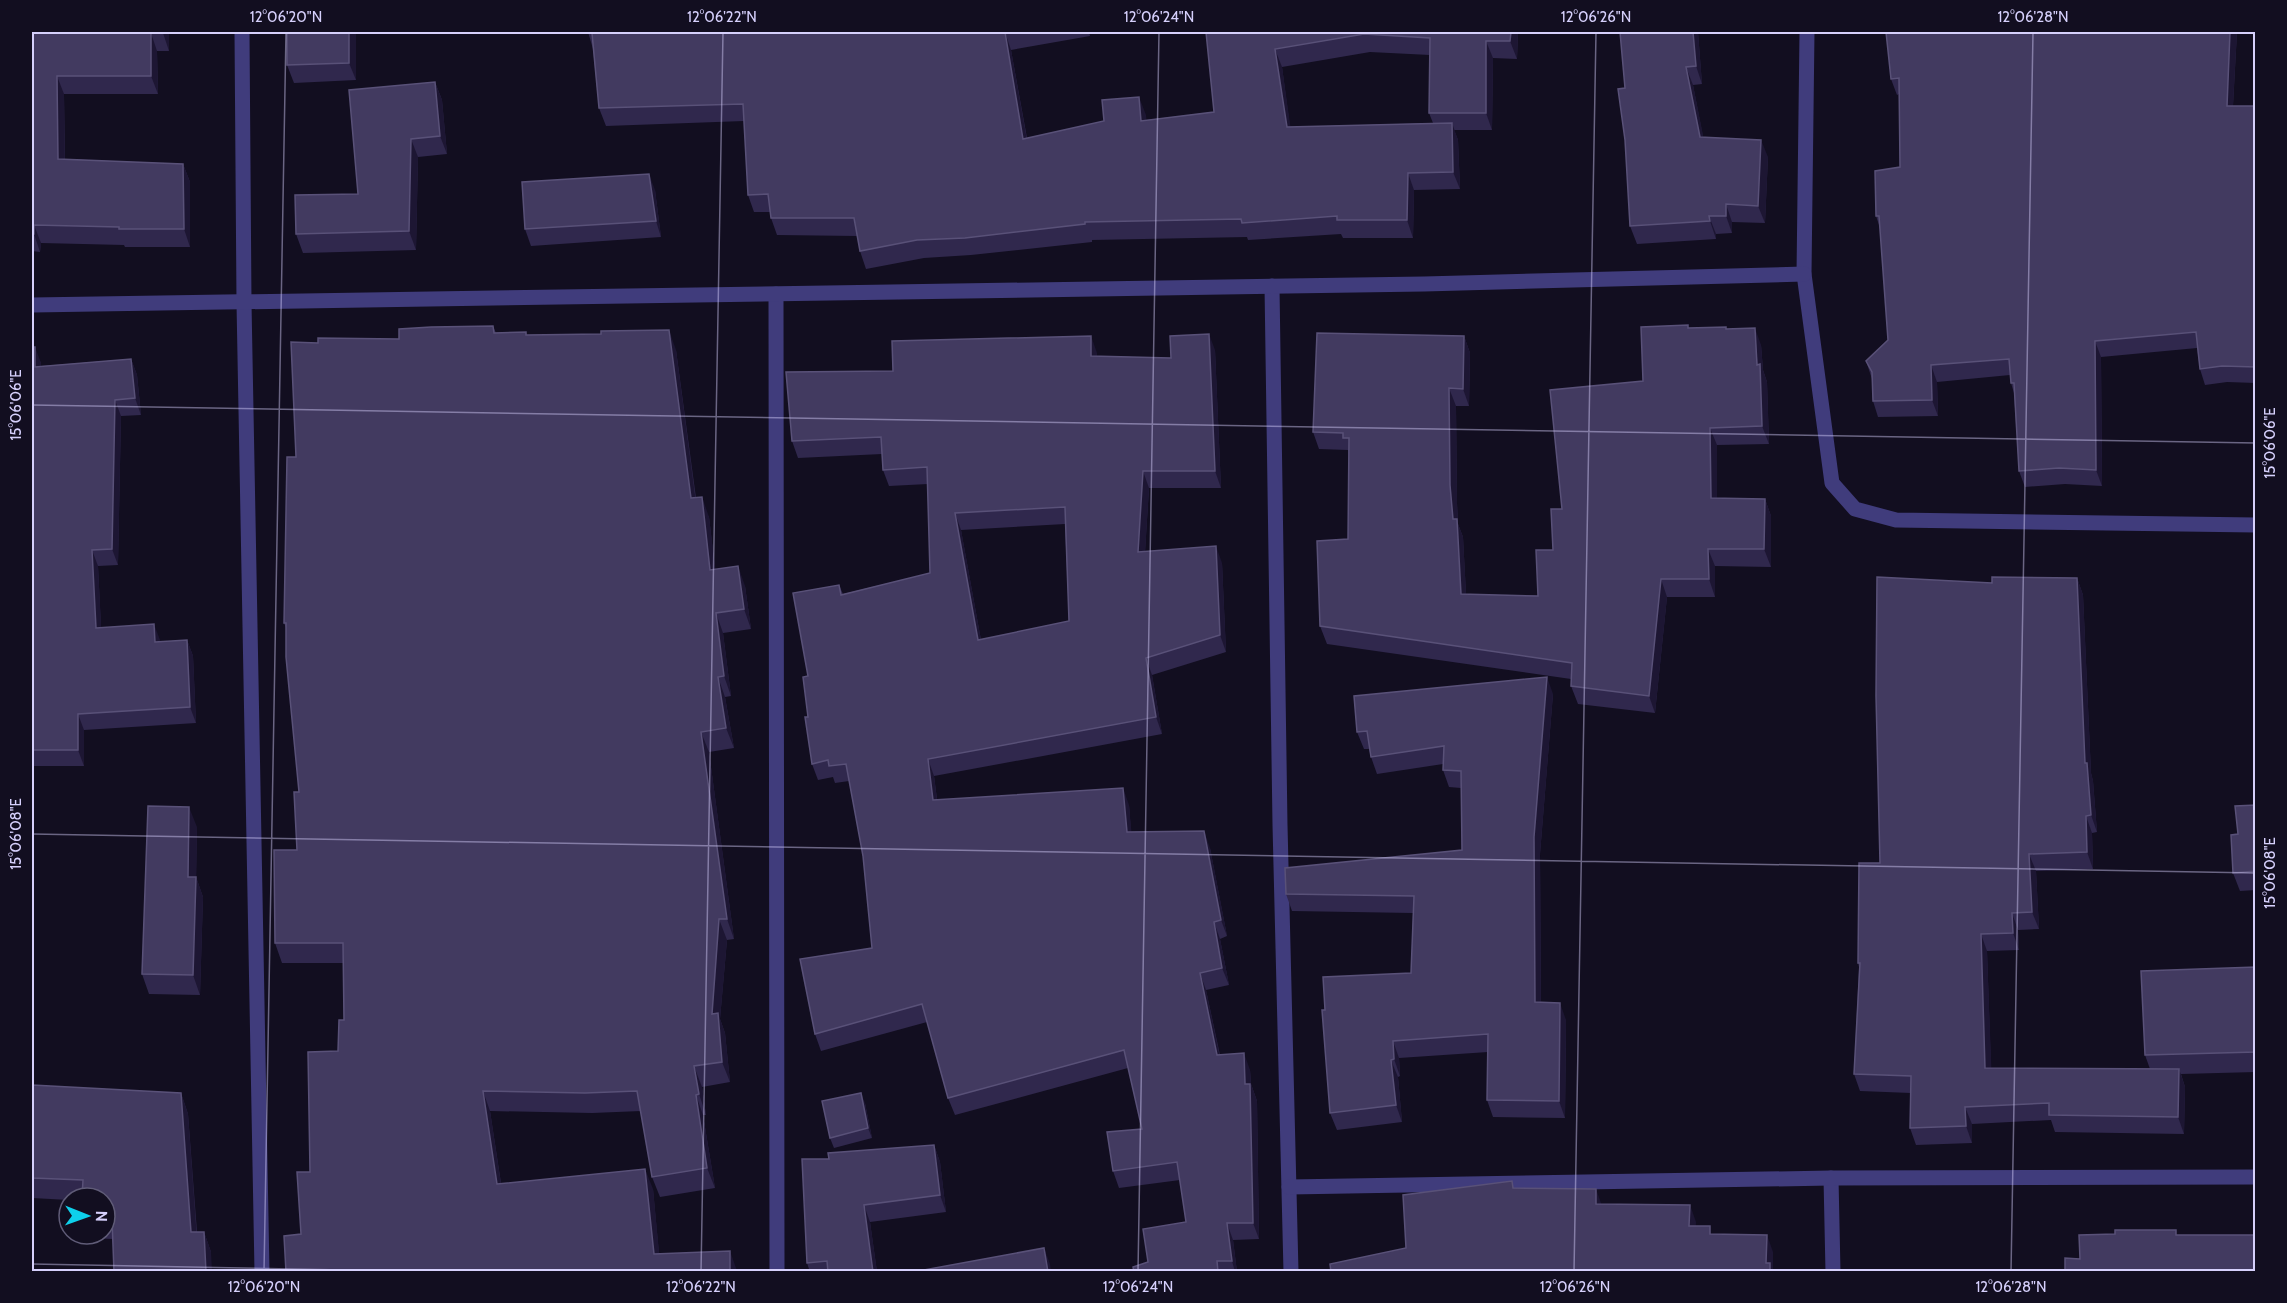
<svg xmlns="http://www.w3.org/2000/svg" width="2287" height="1303" font-family="Cabin,sans-serif">
	<style>
		.lines { fill: none; stroke-linecap: round; stroke-linejoin: round }
		.minor { stroke: #403c7c; stroke-width: 15 }
		.wall { fill: #30284d; fill-rule: evenodd }
		.shaded-wall { fill: #1d1633 }
		.building { fill: #423a60; stroke: #595178; stroke-width: 1.5; fill-rule: evenodd }
		.ticks { fill: none; stroke: #d6d0fc; stroke-width: 1.5; stroke-opacity: 0.45 }
		.neatline { fill: none; stroke: #d6d0fc; stroke-width: 2 }
		.ticks-label { font-size: 15px; text-anchor: middle; fill: #d6d0fc }
	</style>
	<rect width="100%" height="100%" fill="#120e20"/>
	<g class="lines">
		<g class="minor">
			<polyline points="242,32 244,303 262,1272"/>
			<polyline points="1807,32 1804,274 1832,483 1855,509 1896,520 2256,525"/>
			<polyline points="1272,286 1280,825 1291,1272"/>
			<polyline points="776,294 777,1272"/>
			<polyline points="32,305 1424,284 1804,274"/>
			<polyline points="1831,1178 1833,1272"/>
			<polyline points="1289,1187 1831,1178 2256,1177"/>
		</g>
	</g>
	<g class="wall">
		<polygon points="32,32 169,32 169,51 157,51 158,94 64,94 65,159 183,164 190,182 190,247 125,247 124,245 41,243 40,252 32,251"/>
		<polygon points="287,32 356,32 356,80 294,83 287,65"/>
		<path d="M588,32H1089L1090,36L1011,50L1027,138L1146,115V120L1214,112L1206,32H1518L1517,59L1493,58L1492,130H1454L1458,140L1460,189L1414,190L1413,238H1343L1341,234L1248,240L1247,237L1092,240V242L971,255L924,258L866,269L860,251L857,236L777,235L771,218L770,212H754L748,195L744,121L606,126L599,108L593,49ZM1370,52L1430,55L1429,113L1433,123L1290,127L1282,67Z"/>
		<polygon points="1698,32 1702,84 1693,85 1703,137 1768,157 1765,223 1732,222 1732,233 1716,234 1716,239 1637,244 1630,226 1625,88"/>
		<polygon points="1886,32 2237,32 2233,106 2256,106 2256,383 2227,382 2205,385 2200,369 2197,348 2101,357 2102,486 2065,484 2025,487 2019,471 2014,393 2011,383 2010,375 1937,382 1938,416 1878,417 1873,401 1872,379 1866,361 1888,340 1880,228 1876,216 1900,167 1899,94 1897,95 1891,79"/>
		<polygon points="435,82 442,100 447,154 418,157 416,250 303,253 296,234 358,194"/>
		<polygon points="655,190 661,237 531,246 525,229"/>
		<polygon points="493,326 496,333 526,332 527,335 676,350 696,498 709,517 715,569 745,586 751,629 723,633 731,696 725,697 734,748 709,752 734,939 727,940 720,1019 725,1033 730,1082 702,1087 706,1115 703,1115 715,1188 660,1197 652,1177 641,1111 592,1113 490,1111 501,1183 653,1189 659,1254 737,1272 301,1234 310,1172 338,1051 344,1020 343,963 282,963 275,943 297,850 299,792 286,628 284,623 296,457 318,343 399,339"/>
		<polygon points="1689,328 1727,329 1761,345 1763,370 1767,382 1769,444 1717,445 1717,498 1765,499 1771,516 1771,567 1715,566 1715,597 1667,597 1655,713 1578,704 1571,686 1571,679 1327,644 1320,626 1348,539 1349,455 1348,450 1319,449 1313,432 1464,336 1470,353 1469,406 1456,406 1457,503 1458,524 1463,537 1466,594 1538,596 1553,550 1562,509 1643,381"/>
		<polygon points="32,347 41,363 41,366 131,359 137,375 141,415 121,416 118,565 98,566 101,627 160,640 160,642 187,640 193,656 196,723 84,730 84,766 34,766 32,759"/>
		<path d="M1215,350L1221,488H1149L1145,552L1222,563L1226,652L1152,675L1162,734L934,776L937,799L1129,805L1131,832L1210,848L1227,936L1220,939L1229,985L1206,990L1220,1055L1250,1070L1251,1084L1257,1101L1259,1239L1233,1240L1237,1272H1134L1148,1262L1186,1222L1180,1180L1119,1188L1113,1171L1142,1129L1128,1068L955,1115L948,1098L927,1022L821,1051L815,1034L872,948L863,856L849,781L835,783L833,777L818,780L812,764L808,717V676L839,585L843,594L930,573L928,484L889,486L883,470L882,454L798,458L792,441L893,371L1097,353V356L1171,358ZM1065,524L1069,621L981,640L961,530Z"/>
		<polygon points="2077,578 2083,595 2091,773 2093,781 2097,832 2092,833 2093,869 2036,871 2039,929 2018,930 2019,950 1987,951 1991,1068 2150,1069 2145,1055 2256,967 2256,1072 2181,1074 2185,1087 2184,1134 2055,1132 2051,1120 1972,1124 1972,1143 1916,1145 1910,1128 1911,1093 1860,1091 1854,1074 1859,967 1858,963 1880,863 1992,583"/>
		<polygon points="1553,694 1540,854 1541,1002 1566,1020 1565,1118 1493,1117 1487,1100 1488,1052 1399,1058 1400,1076 1398,1077 1402,1122 1337,1130 1330,1113 1325,1010 1411,973 1413,913 1292,911 1286,894 1462,850 1461,788 1449,787 1443,770 1443,764 1377,774 1371,757 1369,749 1364,749 1357,732"/>
		<polygon points="2256,805 2256,890 2240,891 2233,873 2238,834"/>
		<polygon points="197,827 196,877 203,897 200,995 149,994 142,974"/>
		<polygon points="32,1085 181,1093 188,1114 197,1232 204,1232 211,1252 113,1239 89,1238 87,1234 105,1234 105,1198 69,1198 69,1200 32,1198"/>
		<polygon points="865,1103 872,1138 834,1148 830,1138"/>
		<polygon points="934,1145 940,1162 946,1212 870,1222 877,1272 810,1272 807,1263 829,1159"/>
	</g>
	<g class="shaded-wall">
		<polygon points="163,32 169,32 169,51 163,33"/>
		<polygon points="349,32 356,32 356,80 349,63"/>
		<polygon points="1005,32 1011,50 1030,157 1023,139"/>
		<polygon points="1511,32 1518,32 1517,59 1510,41"/>
		<polygon points="1693,32 1698,32 1702,84 1696,66"/>
		<polygon points="2230,32 2237,32 2232,122 2227,106"/>
		<polygon points="151,33 157,51 158,94 151,76"/>
		<polygon points="1486,41 1493,58 1492,130 1486,113"/>
		<polygon points="1275,49 1282,67 1293,145 1287,127"/>
		<polygon points="1686,67 1693,85 1707,155 1700,137"/>
		<polygon points="57,76 64,94 65,177 58,159"/>
		<polygon points="435,82 442,100 447,154 440,136"/>
		<polygon points="1139,97 1146,115 1148,138 1141,121"/>
		<polygon points="1452,123 1458,140 1460,189 1453,172"/>
		<polygon points="411,139 418,157 416,250 409,231"/>
		<polygon points="1761,140 1768,157 1765,223 1758,206"/>
		<polygon points="183,164 190,182 190,247 184,229"/>
		<polygon points="1408,173 1414,190 1413,238 1407,220"/>
		<polygon points="649,174 655,190 661,237 656,221"/>
		<polygon points="1726,204 1732,222 1732,233 1726,216"/>
		<polygon points="1709,216 1716,234 1716,239 1710,221"/>
		<polygon points="34,225 41,243 40,252 34,234"/>
		<polygon points="1755,328 1761,345 1763,370 1767,382 1769,444 1762,426"/>
		<polygon points="669,330 676,350 698,518 691,498"/>
		<polygon points="1209,334 1215,350 1221,488 1215,471"/>
		<polygon points="1091,336 1097,353 1097,373 1091,356"/>
		<polygon points="1464,336 1470,353 1469,406 1463,389"/>
		<polygon points="2095,341 2101,357 2102,486 2096,470"/>
		<polygon points="35,347 41,363 41,383 35,367"/>
		<polygon points="131,359 137,375 141,415 135,398"/>
		<polygon points="1931,365 1937,382 1938,416 1932,400"/>
		<polygon points="1449,388 1456,406 1457,503 1458,524 1463,537 1467,612 1461,594 1453,519 1450,485"/>
		<polygon points="115,400 121,416 118,565 112,549"/>
		<polygon points="1710,428 1717,445 1717,516 1711,498"/>
		<polygon points="1143,471 1149,488 1144,569 1138,552"/>
		<polygon points="702,497 709,517 718,590 710,570"/>
		<polygon points="1765,499 1771,516 1771,567 1764,549"/>
		<polygon points="955,513 961,530 984,657 978,640"/>
		<polygon points="1216,546 1222,563 1226,652 1220,635"/>
		<polygon points="1708,549 1715,566 1715,597 1709,579"/>
		<polygon points="92,550 98,566 102,644 96,628"/>
		<polygon points="738,566 745,586 751,629 744,609"/>
		<polygon points="2077,578 2083,595 2091,773 2093,781 2097,832 2091,815 2085,763"/>
		<polygon points="1661,579 1667,597 1655,713 1649,696"/>
		<polygon points="716,613 723,633 731,696 724,676"/>
		<polygon points="154,624 160,640 161,658 155,642"/>
		<polygon points="187,640 193,656 196,723 190,707"/>
		<polygon points="1146,658 1152,675 1162,734 1156,717"/>
		<polygon points="718,677 725,697 734,748 726,728"/>
		<polygon points="1547,677 1553,694 1540,854 1541,1019 1535,1002 1534,837"/>
		<polygon points="78,714 84,730 84,766 78,750"/>
		<polygon points="701,732 709,752 734,939 727,919"/>
		<polygon points="928,759 934,776 939,816 933,800"/>
		<polygon points="1123,788 1129,805 1133,849 1127,832"/>
		<polygon points="189,807 197,827 196,892 196,877 203,897 200,995 193,975 188,877"/>
		<polygon points="2086,816 2092,833 2093,869 2087,852"/>
		<polygon points="1204,831 1210,848 1227,936 1221,920"/>
		<polygon points="2029,854 2036,871 2039,929 2032,912"/>
		<polygon points="2012,913 2018,930 2019,950 2013,933"/>
		<polygon points="719,919 727,940 720,1019 725,1033 730,1082 722,1062 712,1014"/>
		<polygon points="1214,922 1220,939 1229,985 1222,968"/>
		<polygon points="1981,934 1987,951 1992,1086 1985,1068"/>
		<polygon points="1200,973 1206,990 1223,1072 1217,1055"/>
		<polygon points="1560,1003 1566,1020 1565,1118 1559,1101"/>
		<polygon points="1393,1041 1399,1058 1400,1076 1394,1059"/>
		<polygon points="1244,1053 1250,1070 1251,1084 1257,1101 1259,1239 1253,1223"/>
		<polygon points="1391,1060 1398,1077 1402,1122 1396,1105"/>
		<polygon points="694,1066 702,1087 706,1115 699,1094"/>
		<polygon points="2179,1069 2185,1087 2184,1134 2178,1117"/>
		<polygon points="483,1091 490,1111 504,1204 497,1184"/>
		<polygon points="181,1093 188,1114 198,1253 191,1232"/>
		<polygon points="861,1093 865,1103 872,1138 868,1128"/>
		<polygon points="696,1095 703,1115 715,1188 707,1168"/>
		<polygon points="1965,1107 1972,1124 1972,1143 1966,1126"/>
		<polygon points="934,1145 940,1162 946,1212 940,1195"/>
		<polygon points="645,1169 653,1189 661,1272 654,1254"/>
		<polygon points="1596,1189 1602,1206 1596,1204"/>
		<polygon points="864,1205 870,1222 877,1272 873,1272"/>
		<polygon points="1690,1205 1696,1222 1695,1243 1689,1226"/>
		<polygon points="1227,1223 1233,1240 1237,1272 1235,1272 1232,1261"/>
		<polygon points="204,1232 211,1252 212,1272 206,1272"/>
		<polygon points="1767,1235 1773,1252 1773,1272 1769,1272 1766,1263"/>
		<polygon points="1044,1248 1050,1264 1051,1272 1048,1272"/>
		<polygon points="730,1251 737,1271 737,1272 730,1272"/>
	</g>
	<g class="building">
		<polygon points="32,32 163,32 163,33 151,33 151,76 57,76 58,159 183,164 184,229 119,229 119,227 34,225 34,234 32,234"/>
		<polygon points="287,32 349,32 349,63 287,65"/>
		<polygon points="588,32 1009,32 1005,32 1023,139 1104,121 1102,100 1139,97 1141,121 1214,112 1206,32 1511,32 1510,41 1486,41 1486,113 1429,113 1430,38 1364,34 1275,49 1287,127 1452,123 1453,172 1408,173 1407,220 1337,220 1337,216 1242,223 1241,219 1085,222 1085,224 965,238 917,240 860,251 854,218 771,218 768,194 748,195 743,104 599,108 592,33 588,33"/>
		<polygon points="1620,32 1693,32 1696,66 1686,67 1700,137 1761,140 1758,206 1726,204 1726,216 1709,216 1710,221 1630,226 1625,140 1618,89 1625,88"/>
		<polygon points="1886,32 2230,32 2227,106 2256,106 2256,367 2222,366 2200,369 2196,332 2095,341 2096,470 2059,468 2019,471 2014,383 2011,383 2009,359 1931,365 1932,400 1873,401 1872,372 1866,361 1888,340 1879,216 1876,216 1875,171 1900,167 1899,78 1891,79"/>
		<polygon points="435,82 440,136 411,139 409,231 296,234 295,195 358,194 349,90"/>
		<polygon points="649,174 656,221 525,229 522,182"/>
		<polygon points="1688,325 1688,328 1726,327 1726,329 1755,328 1757,365 1760,364 1762,426 1710,428 1711,498 1765,499 1764,549 1708,549 1709,579 1661,579 1649,696 1571,686 1572,663 1320,626 1317,541 1348,539 1349,438 1343,438 1343,433 1313,432 1317,333 1464,336 1463,389 1449,388 1450,485 1453,519 1457,519 1461,594 1538,596 1536,550 1553,550 1551,509 1562,509 1550,390 1643,381 1641,327"/>
		<polygon points="493,326 494,333 526,332 526,335 601,334 601,331 669,330 691,498 702,497 710,570 738,566 744,609 716,613 724,676 718,677 726,728 701,732 727,919 719,919 712,1014 718,1013 722,1062 694,1066 699,1094 696,1095 707,1168 652,1177 637,1091 585,1093 483,1091 497,1184 645,1169 654,1254 730,1251 730,1272 286,1272 284,1236 301,1234 297,1172 310,1172 308,1052 338,1051 339,1020 344,1020 343,943 275,943 274,850 297,850 294,792 299,792 286,657 286,623 284,623 287,457 296,457 291,342 318,343 318,338 399,339 399,329 431,327"/>
		<path d="M1209,334L1215,471H1143L1138,552L1216,546L1220,635L1146,658L1156,717L928,759L933,800L1123,788L1127,832L1204,831L1221,920L1214,922L1222,968L1200,973L1217,1055L1244,1053L1245,1084H1250L1253,1223H1227L1232,1261H1217L1218,1272H1134L1133,1267L1148,1262L1143,1229L1186,1222L1177,1162L1113,1171L1107,1132L1142,1129L1124,1050L948,1098L922,1004L815,1034L800,959L872,948L863,856L846,764L829,766L828,760L812,764L805,717H808L803,677L808,676L793,593L839,585L841,595L930,573L927,467L883,470L881,437L792,441L786,372L893,371L892,341L1091,336V356L1171,358L1170,336ZM1065,507L1069,621L978,640L955,513Z"/>
		<polygon points="32,347 35,347 35,367 131,359 135,398 115,400 112,549 92,550 96,628 154,624 155,642 187,640 190,707 78,714 78,750 32,750"/>
		<polygon points="1877,577 1992,583 1992,577 2077,578 2085,763 2087,763 2091,815 2086,816 2087,852 2029,854 2032,912 2012,913 2013,933 1981,934 1985,1068 2179,1069 2178,1117 2049,1115 2049,1103 1965,1107 1966,1126 1910,1128 1911,1076 1854,1074 1860,963 1858,963 1859,863 1880,863 1876,696"/>
		<polygon points="1547,677 1534,837 1535,1002 1560,1003 1559,1101 1487,1100 1488,1034 1393,1041 1394,1059 1391,1060 1396,1105 1330,1113 1322,1010 1325,1010 1323,977 1411,973 1414,896 1286,894 1285,868 1462,850 1461,771 1443,770 1444,746 1371,757 1367,731 1357,732 1354,696"/>
		<polygon points="2256,805 2256,871 2233,873 2231,835 2238,834 2235,806"/>
		<polygon points="148,806 189,807 188,877 196,877 193,975 142,974"/>
		<polygon points="2256,967 2256,1052 2145,1055 2141,971"/>
		<polygon points="32,1085 181,1093 191,1232 204,1232 206,1272 114,1272 112,1219 105,1219 105,1198 82,1198 83,1180 32,1178"/>
		<polygon points="861,1093 868,1128 830,1138 822,1101"/>
		<polygon points="934,1145 940,1195 864,1205 873,1272 828,1272 827,1261 807,1263 802,1159 829,1159 828,1153"/>
		<polygon points="1512,1181 1513,1188 1596,1189 1596,1204 1690,1205 1689,1226 1710,1226 1710,1234 1767,1235 1766,1263 1770,1263 1770,1272 1331,1272 1330,1264 1406,1248 1403,1195"/>
		<polygon points="2115,1230 2176,1230 2176,1235 2256,1235 2256,1272 2065,1272 2065,1258 2080,1259 2079,1235 2115,1234"/>
		<polygon points="1044,1248 1048,1272 913,1272"/>
	</g>
	<path class="ticks" d="M32,405L2256,443M32,834L2256,873M32,1264L445,1272M264,1272L286,32M701,1272L723,32M1138,1272L1159,32M1574,1272L1596,32M2011,1272L2033,32"/>
	<rect width="2287" height="1303" fill="none" stroke="#120e20" stroke-width="66"/>
	<g transform="translate(87 1216) rotate(91)"><circle r="28" fill="#120e20" stroke="#605c78" stroke-width="1.5"/>
	<path d="M0-4.5L10 22L0 15L-10 22Z" fill="#0ed0eb"/>
	<text y="-9" font-size="16" font-weight="bold" text-anchor="middle" fill="#d6d0fc">N</text>
	</g>
	<rect x="33" y="33" width="2221" height="1237" class="neatline"/>
	<g class="ticks-label">
		<text x="286" y="22">12°06'20"N</text>
		<text x="722" y="22">12°06'22"N</text>
		<text x="1159" y="22">12°06'24"N</text>
		<text x="1596" y="22">12°06'26"N</text>
		<text x="2033" y="22">12°06'28"N</text>
		<text transform="translate(16 405) rotate(-90)" y="5">15°06'06"E</text>
		<text transform="translate(2270 443) rotate(-90)" y="5">15°06'06"E</text>
		<text transform="translate(16 834) rotate(-90)" y="5">15°06'08"E</text>
		<text transform="translate(2270 873) rotate(-90)" y="5">15°06'08"E</text>
		<text x="264" y="1292">12°06'20"N</text>
		<text x="701" y="1292">12°06'22"N</text>
		<text x="1138" y="1292">12°06'24"N</text>
		<text x="1575" y="1292">12°06'26"N</text>
		<text x="2011" y="1292">12°06'28"N</text>
	</g>
</svg>
